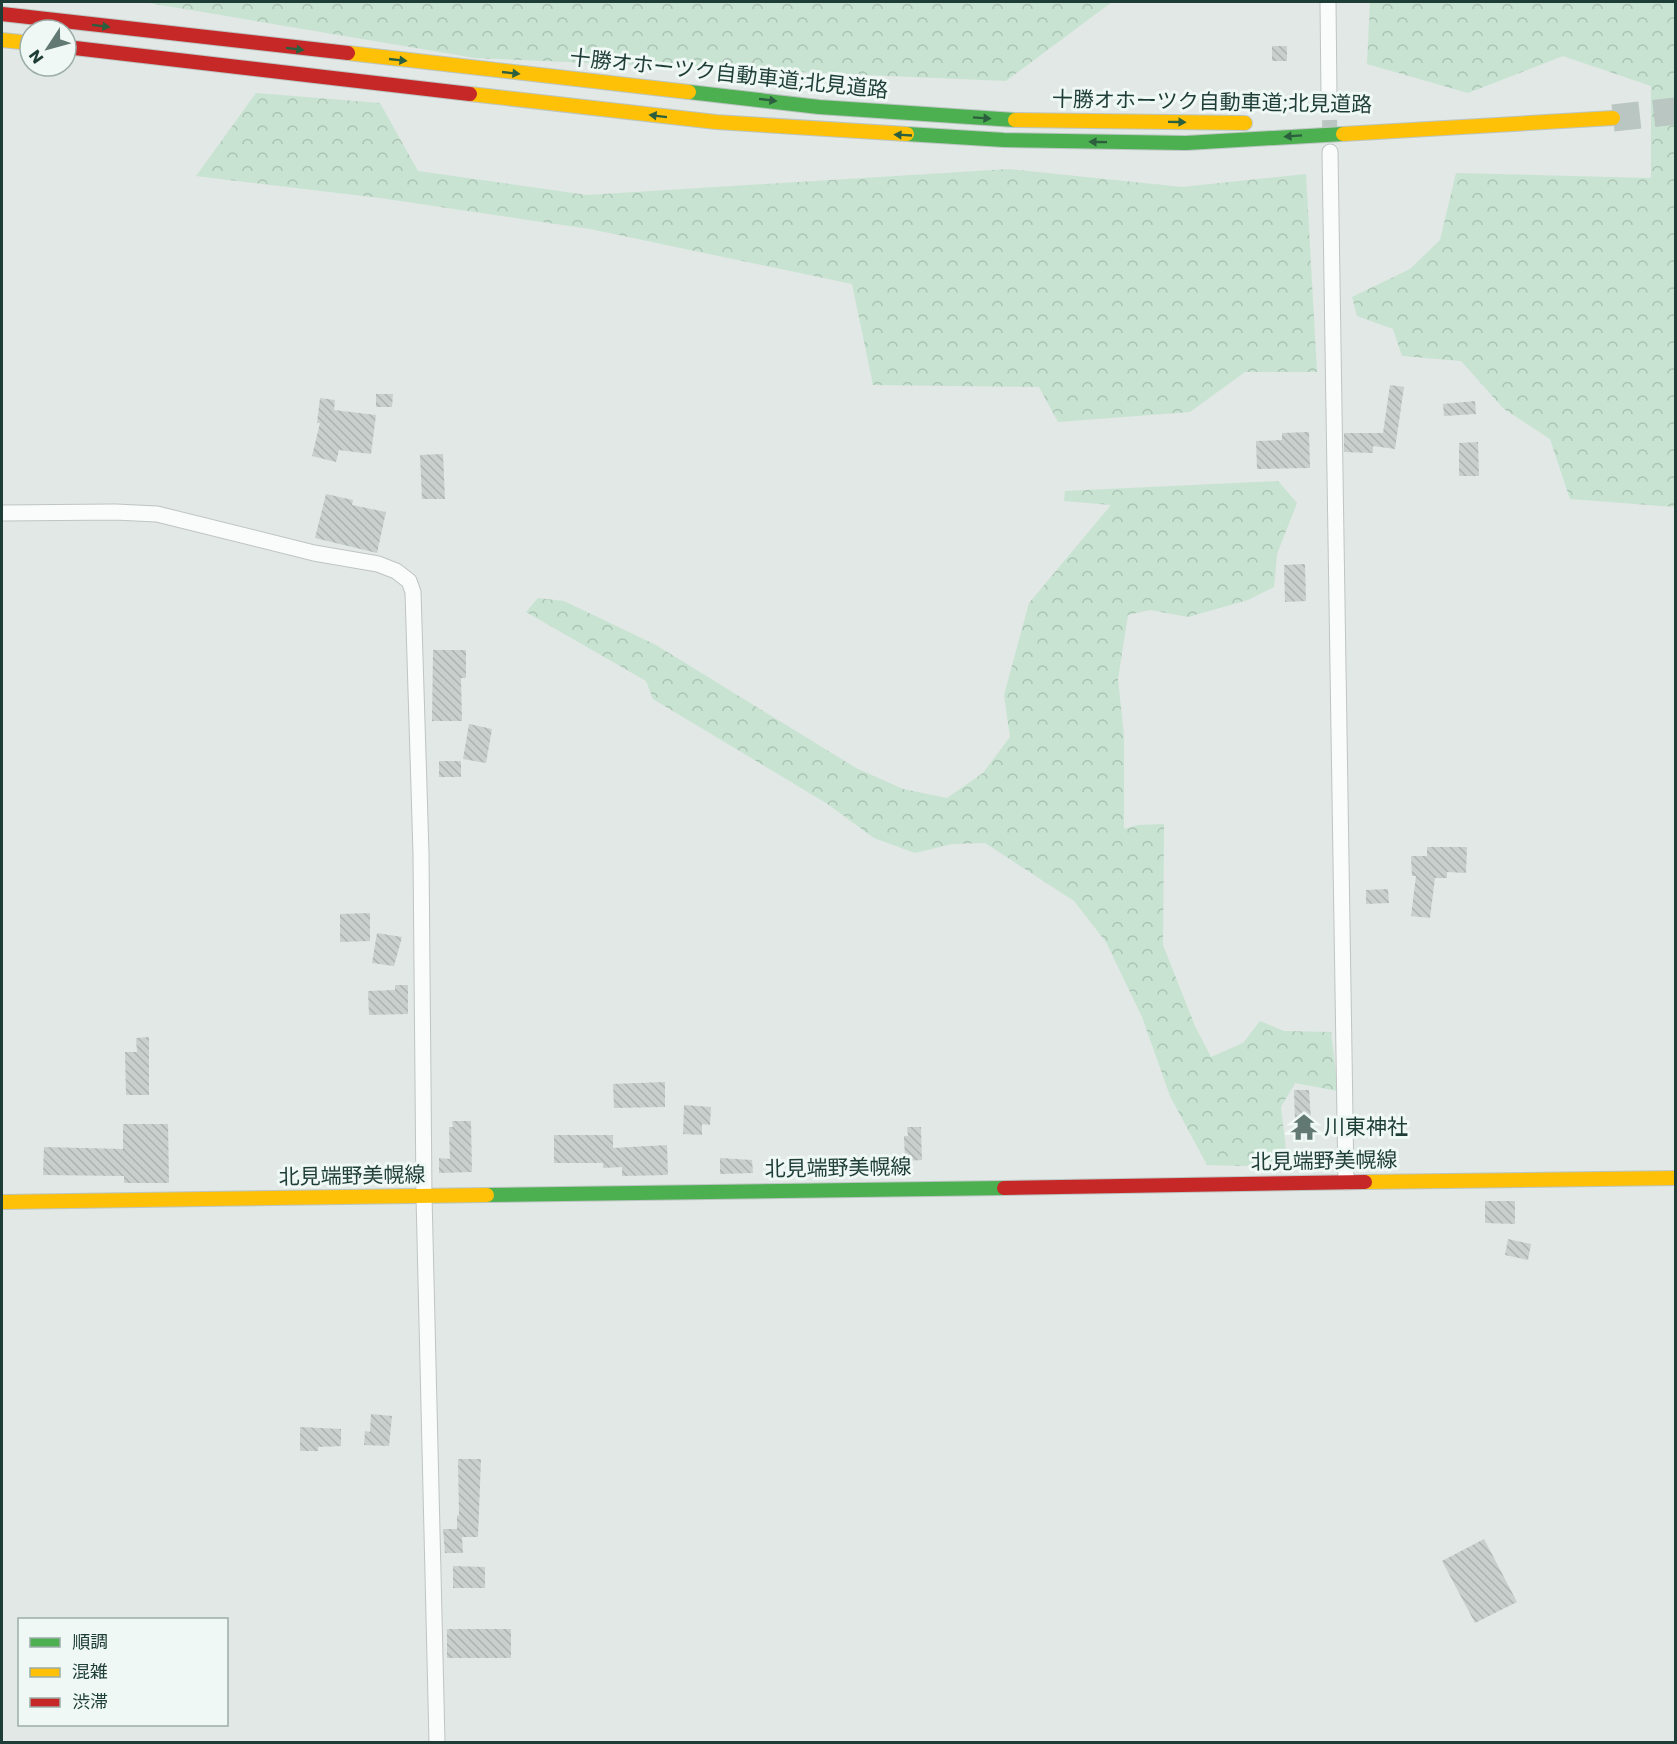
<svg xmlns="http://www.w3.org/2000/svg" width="1677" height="1744" font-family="Poppins,'Noto Sans JP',sans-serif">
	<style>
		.forest { fill: url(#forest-crowns) }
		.building { fill: url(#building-back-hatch) }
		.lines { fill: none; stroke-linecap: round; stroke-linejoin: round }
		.street-tunnel { stroke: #bac6c2; stroke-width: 15; stroke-dasharray: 15 8; stroke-linecap: butt }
		.highway-tunnel { stroke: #bac6c2; stroke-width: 27; stroke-dasharray: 27 14; stroke-linecap: butt }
		.street-casing { stroke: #bec5c2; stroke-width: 17 }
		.fast-casing { stroke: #bbc5c2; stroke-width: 16 }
		.slow-casing { stroke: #bbc5c2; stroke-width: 16 }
		.jam-casing { stroke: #bbc5c2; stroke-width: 16 }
		.street { stroke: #fafcfb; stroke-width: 15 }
		.fast { stroke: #4caf50; stroke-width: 14 }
		.slow { stroke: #ffc107; stroke-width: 14 }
		.jam { stroke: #c62828; stroke-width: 14 }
		.oneway { fill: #2c5f3e }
		.labels { text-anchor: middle; stroke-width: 6; stroke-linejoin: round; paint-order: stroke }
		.street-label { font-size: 21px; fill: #1e3d36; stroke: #eff8f4 }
		.poi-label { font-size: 21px; fill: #1e3d36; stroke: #eff8f4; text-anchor: start }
	</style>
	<defs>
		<pattern id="forest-crowns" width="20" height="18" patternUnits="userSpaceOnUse" patternTransform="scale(1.5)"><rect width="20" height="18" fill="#c8e3d2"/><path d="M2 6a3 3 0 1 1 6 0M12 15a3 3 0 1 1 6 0" fill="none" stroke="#abc4b5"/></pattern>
		<pattern id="building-back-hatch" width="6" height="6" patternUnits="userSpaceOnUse" patternTransform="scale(1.5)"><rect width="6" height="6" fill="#c8cfcc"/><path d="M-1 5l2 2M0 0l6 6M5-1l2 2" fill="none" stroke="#abb3b0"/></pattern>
	</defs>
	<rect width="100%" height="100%" fill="#e1e8e5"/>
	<g class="forest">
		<polygon points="143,2 1112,2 1006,81 475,58"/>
		<polygon points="1370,2 1675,2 1675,507 1570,499 1550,439 1504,409 1461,361 1402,356 1393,329 1357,316 1352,297 1410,269 1440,240 1456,173 1651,178 1651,86 1563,56 1468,93 1367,64"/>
		<polygon points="256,93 380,103 418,171 587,195 1009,169 1182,187 1306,174 1317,372 1245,372 1190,412 1058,422 1039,387 873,385 852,284 590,229 380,198 196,176"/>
		<polygon points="1278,481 1297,503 1277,554 1274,587 1248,600 1188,617 1150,610 1128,615 1118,679 1124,736 1124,829 1138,825 1164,824 1163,945 1195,1026 1211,1057 1243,1043 1260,1021 1284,1031 1331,1032 1338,1091 1295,1083 1281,1107 1288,1167 1207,1165 1170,1096 1142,1017 1106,942 1074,901 985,843 952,844 915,853 874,838 826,803 653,699 646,681 526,612 538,598 564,601 656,645 856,768 903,789 947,798 983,773 1010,737 1004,695 1029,603 1111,505 1064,501 1065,491"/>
	</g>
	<g class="building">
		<rect x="1272" y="46" width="15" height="15"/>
		<polygon points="1390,385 1404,387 1395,449 1373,446 1373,453 1344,452 1344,433 1383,433"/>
		<polygon points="376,394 393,394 392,407 376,407"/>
		<polygon points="320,398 335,400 334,410 376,415 371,454 339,450 336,462 312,456 320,423 317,423"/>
		<polygon points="1475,401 1476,414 1444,416 1443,404"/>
		<polygon points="1309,432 1310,468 1257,469 1256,441 1282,440 1282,433"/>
		<polygon points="1478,442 1479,476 1459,476 1459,443"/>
		<polygon points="443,454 445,499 422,499 420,455"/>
		<polygon points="326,494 353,500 352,505 386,512 377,553 315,538"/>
		<polygon points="1305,564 1306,601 1285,602 1284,565"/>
		<polygon points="433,650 466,650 466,678 461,678 462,721 432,721"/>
		<polygon points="469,724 492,729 486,763 463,759"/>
		<rect x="439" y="761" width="22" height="16"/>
		<polygon points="1427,847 1467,847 1466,873 1447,872 1447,878 1435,878 1430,918 1411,916 1416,876 1412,876 1411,856 1427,856"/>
		<polygon points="1388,889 1389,903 1366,904 1366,890"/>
		<polygon points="370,913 370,941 340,942 340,914"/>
		<polygon points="377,933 402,937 394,966 372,963"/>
		<polygon points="395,985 408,985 408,1014 369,1015 368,991 395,990"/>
		<polygon points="149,1037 149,1095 126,1095 125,1052 137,1052 136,1038"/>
		<polygon points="665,1082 665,1107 614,1108 613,1084"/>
		<polygon points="1294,1090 1309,1090 1311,1119 1295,1120"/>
		<polygon points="684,1105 711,1107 710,1125 702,1124 702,1135 683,1134"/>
		<polygon points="452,1121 471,1121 472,1172 439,1173 439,1158 450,1159 449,1127 453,1127"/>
		<polygon points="123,1124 168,1124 169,1183 124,1183 124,1176 43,1175 44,1147 123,1149"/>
		<polygon points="907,1127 921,1127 922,1160 905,1161 904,1136 908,1136"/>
		<polygon points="554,1135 613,1135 613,1148 667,1145 668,1175 622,1176 622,1167 603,1168 603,1163 554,1163"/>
		<polygon points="720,1158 752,1160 753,1173 720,1174"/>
		<polygon points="1485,1201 1515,1201 1515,1224 1485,1223"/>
		<polygon points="1508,1239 1531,1244 1528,1260 1505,1255"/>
		<polygon points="371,1414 392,1416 389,1446 364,1445 365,1431 370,1432"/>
		<polygon points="300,1427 341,1429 341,1446 318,1447 318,1451 300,1451"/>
		<polygon points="458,1459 481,1459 478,1537 462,1537 463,1553 445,1553 443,1529 457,1529 457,1515 459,1516"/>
		<polygon points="1484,1539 1517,1602 1475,1623 1442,1561"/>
		<polygon points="453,1566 485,1567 485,1588 453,1588"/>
		<rect x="447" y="1629" width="64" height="29"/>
	</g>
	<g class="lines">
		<polyline class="street-tunnel" points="1329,97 1330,140"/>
		<polyline class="highway-tunnel" points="1613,118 1676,111"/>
		<defs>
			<g id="street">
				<polyline points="1328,2 1329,97"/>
				<polyline points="1330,152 1346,1182"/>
				<polyline points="2,513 115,512 157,514 314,553 378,564 396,571 409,581 413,592 421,853 424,1196 437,1742"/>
			</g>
			<g id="fast">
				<polyline points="689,92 819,107 1015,120"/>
				<polyline points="907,134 1004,140 1186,143 1343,134"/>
				<polyline points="487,1195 1004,1188"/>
			</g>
			<g id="slow">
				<polyline points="2,40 30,43"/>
				<polyline points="348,53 689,92"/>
				<polyline points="470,94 716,122 907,134"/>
				<polyline points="1015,120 1245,123"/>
				<polyline points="1343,134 1613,118"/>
				<polyline points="1365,1182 1676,1178"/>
				<polyline points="2,1202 487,1195"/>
			</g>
			<g id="jam">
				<polyline points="2,14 348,53"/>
				<polyline points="66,47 470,94"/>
				<polyline points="1004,1188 1365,1182"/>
			</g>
		</defs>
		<use href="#street" class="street-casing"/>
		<use href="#fast" class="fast-casing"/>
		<use href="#slow" class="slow-casing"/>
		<use href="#jam" class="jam-casing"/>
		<use href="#street" class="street"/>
		<use href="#fast" class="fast"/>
		<use href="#slow" class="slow"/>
		<use href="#jam" class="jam"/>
	</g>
	<defs><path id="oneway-solid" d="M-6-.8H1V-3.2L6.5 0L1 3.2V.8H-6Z" transform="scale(1.5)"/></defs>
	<g class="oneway">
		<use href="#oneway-solid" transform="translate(101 26) rotate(7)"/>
		<use href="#oneway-solid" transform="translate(295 49) rotate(7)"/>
		<use href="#oneway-solid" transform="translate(398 60) rotate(6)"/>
		<use href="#oneway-solid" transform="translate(511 73) rotate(6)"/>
		<use href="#oneway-solid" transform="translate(768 100) rotate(7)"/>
		<use href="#oneway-solid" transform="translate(658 116) rotate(-173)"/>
		<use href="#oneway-solid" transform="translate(982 118) rotate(4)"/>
		<use href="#oneway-solid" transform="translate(1177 122) rotate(1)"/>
		<use href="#oneway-solid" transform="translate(903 135) rotate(-177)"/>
		<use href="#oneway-solid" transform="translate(1293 136) rotate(176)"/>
		<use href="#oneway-solid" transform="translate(1098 142) rotate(-179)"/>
	</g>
	<defs>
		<symbol id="temple-bare" viewBox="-9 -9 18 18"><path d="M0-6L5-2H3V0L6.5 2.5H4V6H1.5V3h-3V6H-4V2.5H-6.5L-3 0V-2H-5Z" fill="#627973" stroke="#eff8f4" stroke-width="2.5" paint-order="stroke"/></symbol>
	</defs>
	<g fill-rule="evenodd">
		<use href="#temple-bare" x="1285" y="1108" width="38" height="38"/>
	</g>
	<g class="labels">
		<g class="street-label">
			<text transform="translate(729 74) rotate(6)" y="7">十勝オホーツク自動車道;北見道路</text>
			<text transform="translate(1212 102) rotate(1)" y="7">十勝オホーツク自動車道;北見道路</text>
			<text transform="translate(1324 1161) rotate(-1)" y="7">北見端野美幌線</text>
			<text transform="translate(838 1168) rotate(-1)" y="7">北見端野美幌線</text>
			<text transform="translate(352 1176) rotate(-1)" y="7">北見端野美幌線</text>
		</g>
		<g class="poi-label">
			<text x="1324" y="1134">川東神社</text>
		</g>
	</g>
	<rect width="1677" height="1744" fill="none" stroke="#1e3d36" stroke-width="6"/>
	<rect x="18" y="1618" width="210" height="108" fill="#eff8f4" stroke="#9bada8" stroke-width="1.5"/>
	<rect x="30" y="1638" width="30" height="9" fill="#4caf50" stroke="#9bada8" stroke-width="1.5"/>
	<text x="72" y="1648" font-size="18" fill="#1e3d36">順調</text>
	<rect x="30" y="1668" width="30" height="9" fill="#ffc107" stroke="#9bada8" stroke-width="1.5"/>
	<text x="72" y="1678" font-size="18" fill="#1e3d36">混雑</text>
	<rect x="30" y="1698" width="30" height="9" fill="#c62828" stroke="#9bada8" stroke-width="1.5"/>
	<text x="72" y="1708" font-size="18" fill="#1e3d36">渋滞</text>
	<g transform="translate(48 48) rotate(234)"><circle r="28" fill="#eff8f4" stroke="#9bada8" stroke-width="1.5"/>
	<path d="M0-4.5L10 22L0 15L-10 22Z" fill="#627973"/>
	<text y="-9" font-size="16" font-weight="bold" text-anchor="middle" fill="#1e3d36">N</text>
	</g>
</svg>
